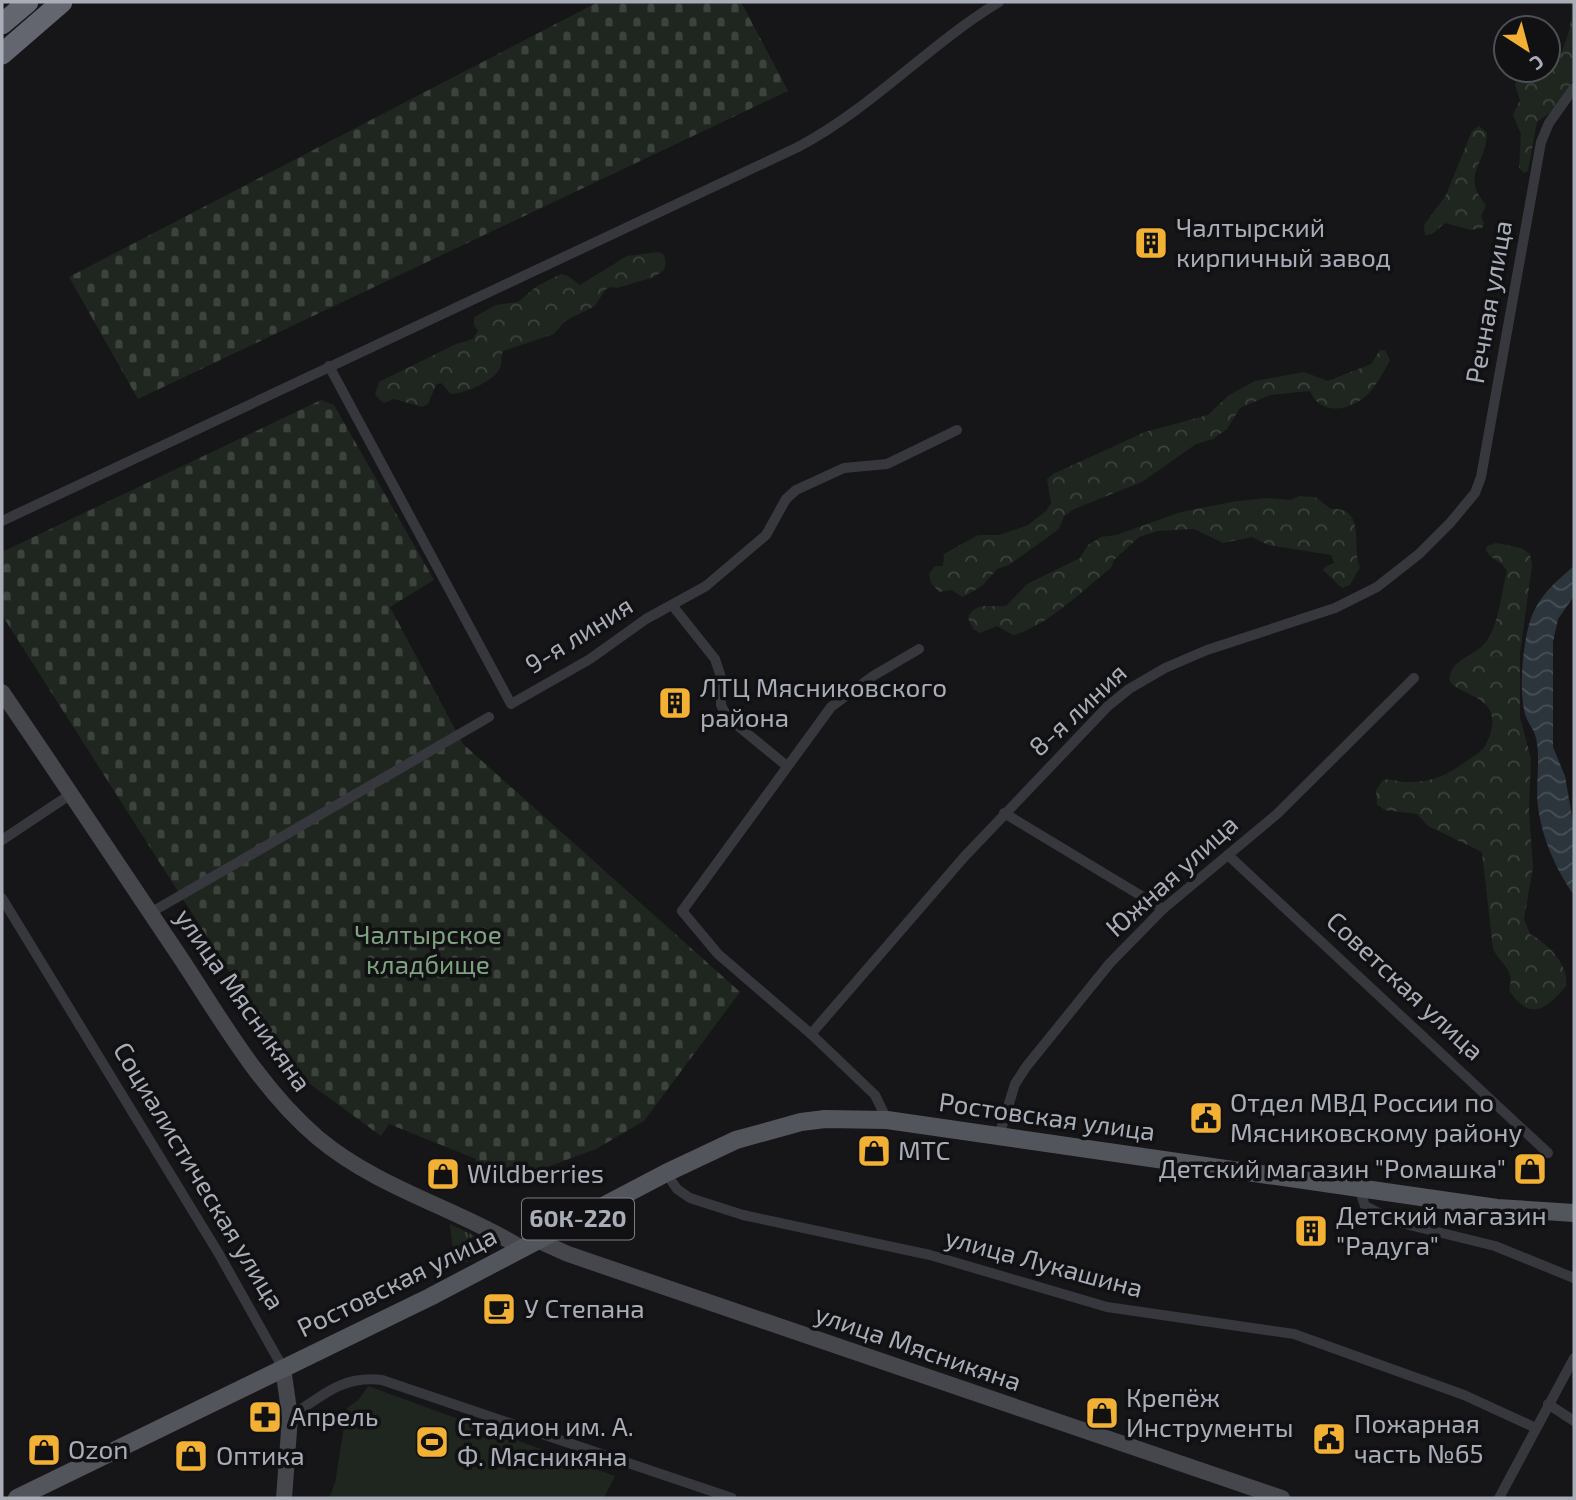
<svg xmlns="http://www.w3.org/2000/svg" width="1576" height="1500" font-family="'Exo 2',sans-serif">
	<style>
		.grass { fill: url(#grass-tufts) }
		.forest { fill: url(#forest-crowns) }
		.cemetery { fill: url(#cemetery-stones) }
		.garden { fill: #1e261f }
		.water { fill: url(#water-waves) }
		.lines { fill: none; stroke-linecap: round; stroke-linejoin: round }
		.street { stroke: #37383d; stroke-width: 10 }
		.secondary { stroke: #45474d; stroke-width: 16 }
		.primary { stroke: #53555c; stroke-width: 18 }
		.highway { stroke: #63666e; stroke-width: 21 }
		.labels { text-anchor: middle; stroke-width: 7; stroke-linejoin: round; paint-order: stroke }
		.shield { fill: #111113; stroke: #7b7e86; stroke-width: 2 }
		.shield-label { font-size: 24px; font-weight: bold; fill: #a8adb8 }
		.poi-label { font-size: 26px; fill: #a8adb8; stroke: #111113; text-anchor: start }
		.street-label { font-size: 26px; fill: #a8adb8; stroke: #111113 }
		.park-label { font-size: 26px; fill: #7fa381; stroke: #111113 }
	</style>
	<defs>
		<pattern id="grass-tufts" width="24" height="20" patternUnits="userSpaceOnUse" patternTransform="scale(1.75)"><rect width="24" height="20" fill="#1e261f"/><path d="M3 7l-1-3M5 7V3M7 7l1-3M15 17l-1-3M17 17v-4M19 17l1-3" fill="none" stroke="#3c433d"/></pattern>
		<pattern id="forest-crowns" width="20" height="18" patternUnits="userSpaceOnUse" patternTransform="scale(1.75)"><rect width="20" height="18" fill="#1e261f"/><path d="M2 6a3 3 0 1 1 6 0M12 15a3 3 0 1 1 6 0" fill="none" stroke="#3c433d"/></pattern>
		<pattern id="cemetery-stones" width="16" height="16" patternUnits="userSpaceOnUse" patternTransform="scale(1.75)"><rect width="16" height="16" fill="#1e261f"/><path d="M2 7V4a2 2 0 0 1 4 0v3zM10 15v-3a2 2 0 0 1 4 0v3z" fill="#3c433d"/></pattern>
		<pattern id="water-waves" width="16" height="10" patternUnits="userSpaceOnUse" patternTransform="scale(1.75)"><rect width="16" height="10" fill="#2c353c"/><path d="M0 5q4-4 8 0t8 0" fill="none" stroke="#485056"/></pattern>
	</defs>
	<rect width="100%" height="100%" fill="#161618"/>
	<polygon class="grass" points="450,1224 479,1238 480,1249 472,1260 459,1265 453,1251"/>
	<g class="forest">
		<path d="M1571,2H1574V79L1554,110L1537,122L1528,171L1524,173L1519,168L1521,134L1513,115L1520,100L1515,85C1521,69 1538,74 1548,68C1565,58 1574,21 1571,2Z"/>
		<path d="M1479,126L1487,133C1487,157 1468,172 1477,192C1479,197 1484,201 1486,206L1481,216L1484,224L1482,228L1471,230L1445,223L1432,234L1425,235L1424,225L1446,195L1472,131Z"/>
		<path d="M659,252L664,255L666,263L664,270L654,277L617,288L610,287L605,290L595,306L565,321L554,334L503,351C500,358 503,361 500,368C493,382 466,393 451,394L441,383L436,385L428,404L422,407L394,399L384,403L375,395L379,382L456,344L473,339L478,330L474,326V317L496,305L518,302L537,286L561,274L568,276L580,285L627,256Z"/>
		<path d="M1380,350H1385L1390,360C1384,372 1378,383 1369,393C1352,411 1320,417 1310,391L1270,395L1240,408L1227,429L1213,439L1196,444L1142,482L1074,509L1064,516L1059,529L1009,565L997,569L982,586L963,597L951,590L939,592L931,583L929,574L935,566H943L944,554L978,535H999L1028,525L1046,511L1051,503L1047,479L1053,474L1145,432L1208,415L1229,395L1255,381L1304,372L1328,381L1371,364Z"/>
		<path d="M1299,496L1315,497L1331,509C1367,507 1351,546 1360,567L1350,585L1342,588L1323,570L1326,566L1334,563L1331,555L1268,545L1252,537L1223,543L1194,529L1157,531L1139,537L1114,560L1111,568C1085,588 1045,628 1013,635L997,626L980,633L973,629L968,618C975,600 992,608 1006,606L1027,584L1080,558L1088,545L1101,537L1116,535L1181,512L1231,502L1266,498L1291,500Z"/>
		<path d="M1496,543L1521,548L1530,554L1532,565L1520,654V717L1531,759L1529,811L1533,867L1524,919L1530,934C1547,943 1569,964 1566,986C1546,1010 1529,1022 1509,990C1515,969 1502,966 1493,949L1482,852L1428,826L1417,814L1385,810L1377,805L1376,790L1383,780C1393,778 1399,783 1409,782C1434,782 1449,774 1468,760C1476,755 1483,751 1487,742C1512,689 1443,697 1450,675C1455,658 1474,656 1485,643C1499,626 1501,593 1507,571C1502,561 1492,560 1486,551L1487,546Z"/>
	</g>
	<g class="cemetery">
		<polygon points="598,2 741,2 788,91 138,399 69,277"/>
		<polygon points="321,400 334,405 434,580 390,607 463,744 740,992 644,1121 596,1149 539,1170 499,1177 473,1172 476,1159 389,1124 381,1136 310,1084 283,1056 2,615 2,552"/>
	</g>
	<polygon class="garden" points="368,1386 615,1476 604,1498 329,1498 335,1483 347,1408 358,1400"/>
	<path class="water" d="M1574,566V596L1558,619L1553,642V747L1565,776L1574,828V895C1556,870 1542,838 1538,807C1535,785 1541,760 1536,738C1534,729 1527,722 1525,714C1518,689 1523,631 1535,609C1544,591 1560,578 1574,566Z"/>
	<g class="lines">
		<g class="street">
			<polyline points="329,366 511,704 590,659 646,619 706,586 766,535 786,499 796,490 844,468 887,464 957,430"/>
			<path d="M2,521L798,147C872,108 928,45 999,2"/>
			<polyline points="672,605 715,659 721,677 721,705 727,717 787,766"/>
			<polyline points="1004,813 1163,909"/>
			<polyline points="2,840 71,794"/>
			<polyline points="1228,855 1548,1153"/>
			<polyline points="2,898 219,1254 283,1368"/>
			<polyline points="150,913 489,717"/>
			<polyline points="811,1034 965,856 1108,706 1129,689 1165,668 1207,650 1335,608 1377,587 1419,554 1450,523 1475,493 1481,477 1541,142 1549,123 1574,88"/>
			<polyline points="887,1120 875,1095 811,1034 718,954 682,911 831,707 873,676 919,649"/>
			<polyline points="999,1136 1015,1084 1026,1067 1110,963 1163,909 1277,814 1414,678"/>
			<polyline points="666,1173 677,1189 690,1198 743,1215 930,1255 1107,1307 1294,1334 1464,1395 1536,1428"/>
			<polyline points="1359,1188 1365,1206 1397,1222 1495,1246 1574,1278"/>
			<polyline points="1548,1404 1574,1421"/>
			<path d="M290,1417C322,1396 342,1375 382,1380L732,1498"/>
			<polyline points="1499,1498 1574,1358"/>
		</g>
		<g class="secondary">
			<path d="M2,692C62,780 121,869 180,957C221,1019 260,1089 318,1138C379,1189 457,1208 523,1249"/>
			<polyline points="539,1241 568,1254 1282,1498"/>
			<polyline points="283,1368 290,1417 284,1498"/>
		</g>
		<polyline class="primary" points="17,1498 430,1297 666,1173 736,1140 801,1122 825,1119 887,1120 1497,1208 1574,1213"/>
		<g class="highway">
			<polyline points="2,24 28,2"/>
			<polyline points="2,54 62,2"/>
		</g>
	</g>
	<defs>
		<symbol id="building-square" viewBox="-11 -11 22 22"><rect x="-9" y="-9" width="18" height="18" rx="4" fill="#f2b134" stroke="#111113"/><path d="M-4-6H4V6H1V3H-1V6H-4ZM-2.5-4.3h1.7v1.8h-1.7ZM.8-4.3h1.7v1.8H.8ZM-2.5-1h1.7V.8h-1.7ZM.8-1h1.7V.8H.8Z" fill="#111"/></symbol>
		<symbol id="civic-square" viewBox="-11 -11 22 22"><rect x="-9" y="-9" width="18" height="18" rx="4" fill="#f2b134" stroke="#111113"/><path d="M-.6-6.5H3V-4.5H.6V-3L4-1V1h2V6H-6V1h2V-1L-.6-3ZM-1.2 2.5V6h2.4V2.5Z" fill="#111"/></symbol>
		<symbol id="shop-square" viewBox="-11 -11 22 22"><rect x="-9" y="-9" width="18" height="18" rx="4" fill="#f2b134" stroke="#111113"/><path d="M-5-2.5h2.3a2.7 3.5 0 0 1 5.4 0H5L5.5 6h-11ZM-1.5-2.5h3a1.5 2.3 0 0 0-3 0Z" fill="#111"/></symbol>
		<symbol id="cafe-square" viewBox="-11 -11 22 22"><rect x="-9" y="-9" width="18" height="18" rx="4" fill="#f2b134" stroke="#111113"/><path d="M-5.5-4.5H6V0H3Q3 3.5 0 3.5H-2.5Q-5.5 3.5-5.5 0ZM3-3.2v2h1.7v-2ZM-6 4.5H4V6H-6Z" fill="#111"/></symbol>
		<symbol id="pharmacy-square" viewBox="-11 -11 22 22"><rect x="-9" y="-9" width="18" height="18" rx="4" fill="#f2b134" stroke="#111113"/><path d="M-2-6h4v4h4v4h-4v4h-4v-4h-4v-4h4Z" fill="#111"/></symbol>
		<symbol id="stadium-square" viewBox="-11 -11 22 22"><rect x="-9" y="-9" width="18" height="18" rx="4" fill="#f2b134" stroke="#111113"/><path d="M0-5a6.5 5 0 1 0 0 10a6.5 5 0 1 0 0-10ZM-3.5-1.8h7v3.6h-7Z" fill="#111"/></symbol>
	</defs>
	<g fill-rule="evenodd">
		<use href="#building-square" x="1132" y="224" width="38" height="38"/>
		<use href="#building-square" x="656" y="684" width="38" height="38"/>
		<use href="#civic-square" x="1187" y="1099" width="38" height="38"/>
		<use href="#shop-square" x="855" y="1132" width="38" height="38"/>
		<use href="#shop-square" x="1511" y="1150" width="38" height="38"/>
		<use href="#shop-square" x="424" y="1155" width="38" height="38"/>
		<use href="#building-square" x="1292" y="1212" width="38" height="38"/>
		<use href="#cafe-square" x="480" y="1290" width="38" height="38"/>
		<use href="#shop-square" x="1083" y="1394" width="38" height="38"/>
		<use href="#pharmacy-square" x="246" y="1398" width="38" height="38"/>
		<use href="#civic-square" x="1310" y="1420" width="38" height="38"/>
		<use href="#stadium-square" x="413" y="1423" width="38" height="38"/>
		<use href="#shop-square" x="25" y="1431" width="38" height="38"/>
		<use href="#shop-square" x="172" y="1437" width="38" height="38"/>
	</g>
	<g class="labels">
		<rect class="shield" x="522" y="1198.5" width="112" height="41" rx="5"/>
		<g class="shield-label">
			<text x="578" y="1227">60К-220</text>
		</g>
		<g class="poi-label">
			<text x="1176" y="237">Чалтырский<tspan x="1176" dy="30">кирпичный завод</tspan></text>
			<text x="700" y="697">ЛТЦ Мясниковского<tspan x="700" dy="30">района</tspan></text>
			<text x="1230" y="1112">Отдел МВД России по<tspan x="1230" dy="30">Мясниковскому району</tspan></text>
			<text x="898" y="1160">МТС</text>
			<text x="1506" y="1178" text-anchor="end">Детский магазин "Ромашка"</text>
			<text x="467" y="1183">Wildberries</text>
			<text x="1336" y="1225">Детский магазин<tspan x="1336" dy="30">"Радуга"</tspan></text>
			<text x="524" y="1318">У Степана</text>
			<text x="1126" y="1407">Крепёж<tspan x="1126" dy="30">Инструменты</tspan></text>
			<text x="290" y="1426">Апрель</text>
			<text x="1354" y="1433">Пожарная<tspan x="1354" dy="30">часть №65</tspan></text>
			<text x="457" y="1436">Стадион им. А.<tspan x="457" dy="30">Ф. Мясникяна</tspan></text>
			<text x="68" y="1459">Ozon</text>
			<text x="216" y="1465">Оптика</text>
		</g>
		<g class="street-label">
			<text transform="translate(1489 302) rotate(-80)" y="9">Речная улица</text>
			<text transform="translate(579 635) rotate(-32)" y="9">9-я линия</text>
			<text transform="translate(1078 710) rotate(-43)" y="9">8-я линия</text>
			<text transform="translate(1172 876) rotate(-42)" y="9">Южная улица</text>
			<text transform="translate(1405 986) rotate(43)" y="9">Советская улица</text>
			<text transform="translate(243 1000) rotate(55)" y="9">улица Мясникяна</text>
			<text transform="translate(1047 1117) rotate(8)" y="9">Ростовская улица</text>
			<text transform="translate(199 1176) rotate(59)" y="9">Социалистическая улица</text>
			<text transform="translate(1044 1263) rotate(15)" y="9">улица Лукашина</text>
			<text transform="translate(397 1282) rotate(-26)" y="9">Ростовская улица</text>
			<text transform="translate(918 1348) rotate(19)" y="9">улица Мясникяна</text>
		</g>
		<g class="park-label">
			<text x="428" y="944">Чалтырское<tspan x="428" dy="30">кладбище</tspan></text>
		</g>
	</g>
	<rect width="1576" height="1500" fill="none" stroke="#a8adb8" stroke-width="7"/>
	<g transform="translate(1527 49) rotate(144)"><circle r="33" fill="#111113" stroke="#4d4f55" stroke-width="2"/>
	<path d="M0-5L12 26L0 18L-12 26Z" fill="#f2b134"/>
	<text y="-10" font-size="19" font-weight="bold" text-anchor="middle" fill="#a8adb8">С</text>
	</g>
</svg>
